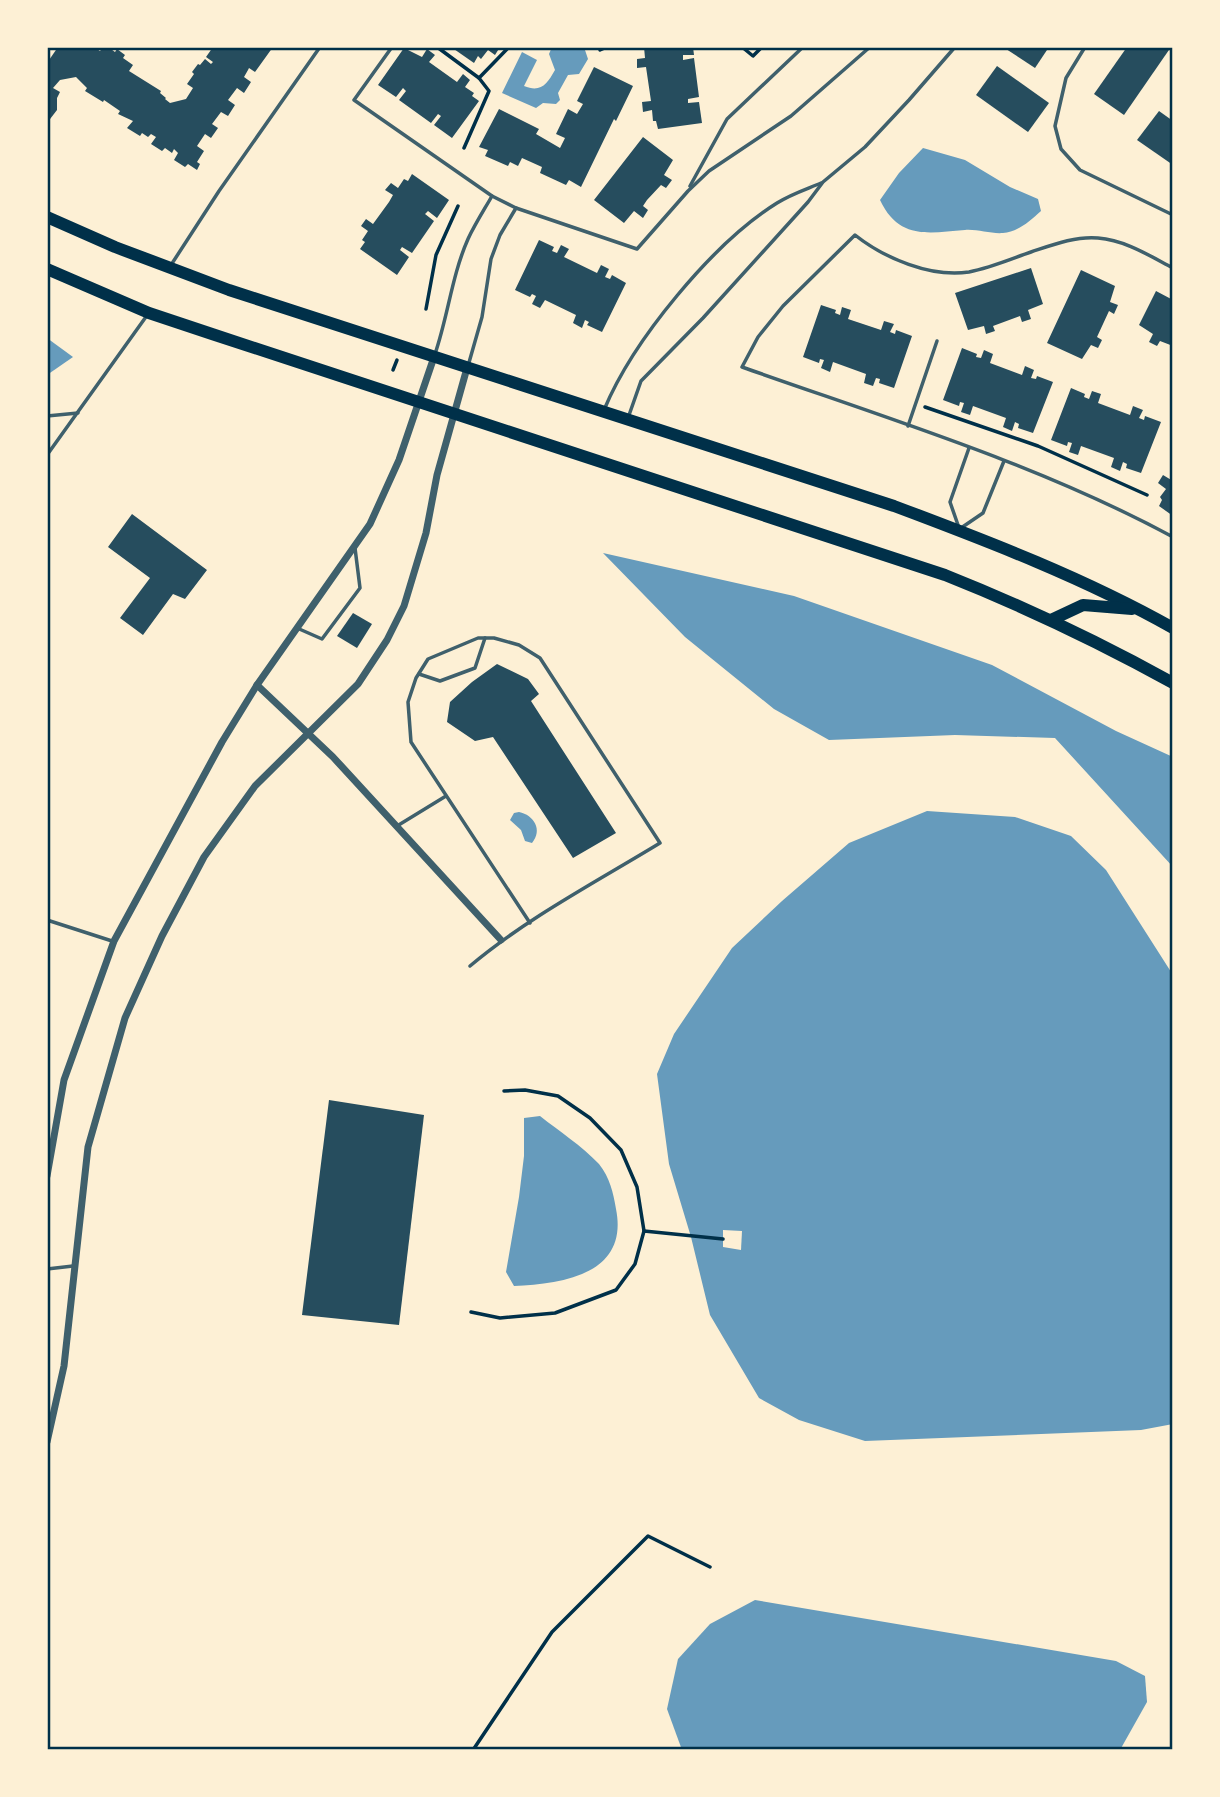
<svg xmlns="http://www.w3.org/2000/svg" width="1220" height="1797" font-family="'Libre Baskerville',serif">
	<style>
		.water { fill: #669bbc }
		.pier { fill: #fdf0d5 }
		.building { fill: #264d5e }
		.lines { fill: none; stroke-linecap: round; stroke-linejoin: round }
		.path { stroke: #003049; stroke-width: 3.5 }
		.service { stroke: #3f606c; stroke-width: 3.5 }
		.minor { stroke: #3f606c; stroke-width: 7 }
		.primary { stroke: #003049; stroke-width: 12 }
		.neatline { fill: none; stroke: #003049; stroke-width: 2.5 }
	</style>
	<rect width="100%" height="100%" fill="#fdf0d5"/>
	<g class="water">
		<path d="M552,47H584L588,59L579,74L568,75L558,93L560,100L556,104L543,103L536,108L502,93L522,52L537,60L524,86C541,93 547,84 555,70L549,54Z"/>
		<path d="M923,148L965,160L1010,187L1038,199L1041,211C1030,221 1018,232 1003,233C991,234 977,229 965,230C928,233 899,240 880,200L899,173Z"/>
		<polygon points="47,338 73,357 47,375"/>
		<polygon points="603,553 794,596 992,665 1116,731 1173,757 1173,867 1055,738 955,735 829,740 774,709 685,637"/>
		<polygon points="927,811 1015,817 1071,836 1106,870 1173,975 1173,1424 1141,1430 865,1441 799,1420 759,1398 710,1315 691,1237 669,1164 657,1074 674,1034 732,948 782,901 849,843"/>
		<path d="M519,812C534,815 543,830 532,843L525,841L521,830L510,820L514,813Z"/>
		<path d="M540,1116C559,1131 582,1146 599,1164C610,1178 613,1192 616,1209C629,1274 563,1284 514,1286L506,1272L519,1197L524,1156V1118Z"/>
		<polygon points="755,1600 1116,1661 1145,1676 1147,1702 1120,1750 682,1750 667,1709 678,1659 710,1624"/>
	</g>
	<polygon class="pier" points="723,1230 742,1231 741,1250 723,1247"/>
	<g class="building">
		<polygon points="58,47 94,47 100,51 103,47 108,47 115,52 117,49 125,55 123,58 133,65 129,71 161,91 160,93 166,98 165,99 170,103 186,99 193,88 187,84 194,74 192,72 198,64 200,65 205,59 211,64 213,62 206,57 213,47 273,47 255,72 249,68 248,70 244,77 251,82 244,93 237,88 228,100 235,105 228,116 221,112 212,124 218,128 211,138 205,134 197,146 204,151 197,162 200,164 197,170 188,164 185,167 174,160 178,153 174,149 172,153 165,148 162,151 151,144 156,137 151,134 148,137 142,133 140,136 127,128 133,121 118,114 120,111 104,100 103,102 85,91 87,88 76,77 60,80 53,88 60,92 57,98 57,110 47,123 47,63"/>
		<polygon points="451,47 500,47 495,55 488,50 481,59 478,56 474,63"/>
		<polygon points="644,47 693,47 694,55 683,55 683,60 694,58 699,97 688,99 688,103 699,102 702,123 658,129 656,121 653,121 652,110 643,112 642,102 651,101 646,67 637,68 637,59 645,58"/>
		<polygon points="1003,47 1049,47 1035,68"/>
		<polygon points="1127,47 1171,47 1124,115 1094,94"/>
		<polygon points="404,48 422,57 427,49 435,55 429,62 457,82 463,74 470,80 465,87 474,93 472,96 479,101 452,138 434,125 441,116 438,114 431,123 399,100 406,91 403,88 396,97 378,85"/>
		<polygon points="997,66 1049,103 1028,132 976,95"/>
		<polygon points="594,67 633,86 616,121 614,119 581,187 569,180 566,185 540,173 542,167 522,158 518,166 510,162 508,166 485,156 488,150 479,147 499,109 539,129 536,134 560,148 565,138 556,134 568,109 577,114 583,104 577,101"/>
		<polygon points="1159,111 1173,121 1173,165 1137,140"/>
		<polygon points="643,137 673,160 664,175 672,180 666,188 661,185 647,200 643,206 648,210 643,218 634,211 624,223 594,200"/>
		<polygon points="412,174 449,200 437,218 428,211 425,214 434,221 412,253 402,247 400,250 409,257 397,275 360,249 365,242 362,240 368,231 361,226 366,219 373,224 389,202 393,195 385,190 391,183 398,188 404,179 408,181"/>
		<polygon points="539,240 554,247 552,251 557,253 561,245 569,249 564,257 597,273 601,265 609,269 605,277 610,279 612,275 626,283 602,332 587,325 589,322 585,320 582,328 573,323 576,315 545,300 540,308 532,304 536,296 532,294 530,297 515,290"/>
		<polygon points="1031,268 1043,304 1028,310 1031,319 1022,322 1020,316 993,326 995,331 986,334 984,326 968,330 955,293"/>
		<polygon points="1081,270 1115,286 1110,302 1118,305 1114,314 1109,311 1097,337 1102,340 1098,348 1091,345 1082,359 1047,343"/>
		<polygon points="1156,291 1173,300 1173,346 1160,341 1157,346 1149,342 1153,334 1139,325"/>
		<polygon points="821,305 836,310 835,313 840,315 842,307 851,310 848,319 881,330 884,321 894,324 890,332 895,334 896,330 912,336 894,388 879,383 880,379 876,378 873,386 864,383 866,374 833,362 830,372 821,368 824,360 820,359 819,363 803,357"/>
		<polygon points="962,348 977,354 976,357 981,358 984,350 993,354 990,363 1022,375 1025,366 1034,370 1031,378 1036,379 1037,376 1053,382 1033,433 1018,428 1019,424 1015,422 1012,431 1003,427 1006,418 973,406 970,415 961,412 964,403 960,402 959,406 943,400"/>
		<polygon points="1071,388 1085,394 1084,397 1089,399 1092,391 1101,394 1098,403 1130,415 1133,406 1143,410 1139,418 1144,420 1145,416 1161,422 1141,473 1126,468 1127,464 1123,462 1120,471 1111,467 1114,458 1081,446 1078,455 1069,452 1072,443 1068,442 1067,446 1051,440"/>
		<polygon points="1163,475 1173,481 1173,516 1159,506 1162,500 1160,497 1166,489 1158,483"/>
		<polygon points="132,514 207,570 185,599 173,594 143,635 120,618 150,578 108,547"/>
		<polygon points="353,613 372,624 357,648 337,636"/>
		<polygon points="497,664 528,679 539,694 531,701 616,833 573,858 493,737 475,741 447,722 450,702 472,682"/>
		<polygon points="329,1100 424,1115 399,1325 302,1315"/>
	</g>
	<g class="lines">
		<g class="path">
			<polyline points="437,47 479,78"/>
			<polyline points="742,47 753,56 762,47"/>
			<polyline points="600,50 607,47"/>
			<polyline points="464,148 489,91 479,78 509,47"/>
			<polyline points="426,309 436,255 458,206"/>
			<polyline points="393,370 397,360"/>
			<polyline points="925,407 1038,446 1147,495"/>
			<polyline points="504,1091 525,1090 558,1096 590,1118 621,1150 637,1187 644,1231"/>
			<polyline points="471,1312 500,1318 555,1313 616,1290 635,1264 644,1231 723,1239"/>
			<polyline points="473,1750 552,1632 648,1536 710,1567"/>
		</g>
		<g class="service">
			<polyline points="392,47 354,100 492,196 516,208 637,249 688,191 709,171 791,116 870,47"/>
			<polyline points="1085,47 1066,78 1055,126 1061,149 1080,170 1173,215"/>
			<polyline points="690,186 727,119 803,47"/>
			<polyline points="171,265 219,191 320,47"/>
			<path d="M1173,268C1150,256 1125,240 1098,238C1075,236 1052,245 1031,252C1011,259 990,268 969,272C931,278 884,258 855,235L783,306L758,337L742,367C886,418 1038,464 1173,537"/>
			<path d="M435,354C448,316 452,275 468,239C475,224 484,210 492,196"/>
			<polyline points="468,366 482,317 491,259 500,235 516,208"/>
			<path d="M604,410C633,340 713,243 777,203C791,194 807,189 821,183"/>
			<polyline points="47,416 78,413"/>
			<polyline points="628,418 641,381 703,318 808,202 823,182 865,147 909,100 955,47"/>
			<polyline points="908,426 937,341"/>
			<polyline points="47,455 148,314"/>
			<polyline points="958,525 950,502 969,448"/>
			<polyline points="961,528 983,513 1004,461"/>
			<polyline points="297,628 322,639 360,588 355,548"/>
			<polyline points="419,674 440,681 475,668 485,638"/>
			<polyline points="397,826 446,796"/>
			<polyline points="47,920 112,941"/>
			<path d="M470,966C527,918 596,882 660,843L540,658L519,645L494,638H478L428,659L416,678L408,702L411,742L530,923"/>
			<polyline points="47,1269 73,1266"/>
		</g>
		<g class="minor">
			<polyline points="257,685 333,757 501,940"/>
			<polyline points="47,1176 64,1080 114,941 222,742 257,685 370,524 399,460 434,357"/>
			<polyline points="47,1442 64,1366 88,1147 125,1018 162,936 204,857 255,786 358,684 387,640 404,606 426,533 437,475 467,368"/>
		</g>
		<g class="primary">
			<path d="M47,217L115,247L229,290L894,506C990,542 1084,578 1173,628"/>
			<path d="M47,269L149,313L212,334L945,575C1023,606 1099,642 1173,683"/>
			<polyline points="1051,620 1083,605 1132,609"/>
		</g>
	</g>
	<rect width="1220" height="1797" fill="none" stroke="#fdf0d5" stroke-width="98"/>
	<rect x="49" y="49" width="1122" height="1699" class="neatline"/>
</svg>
